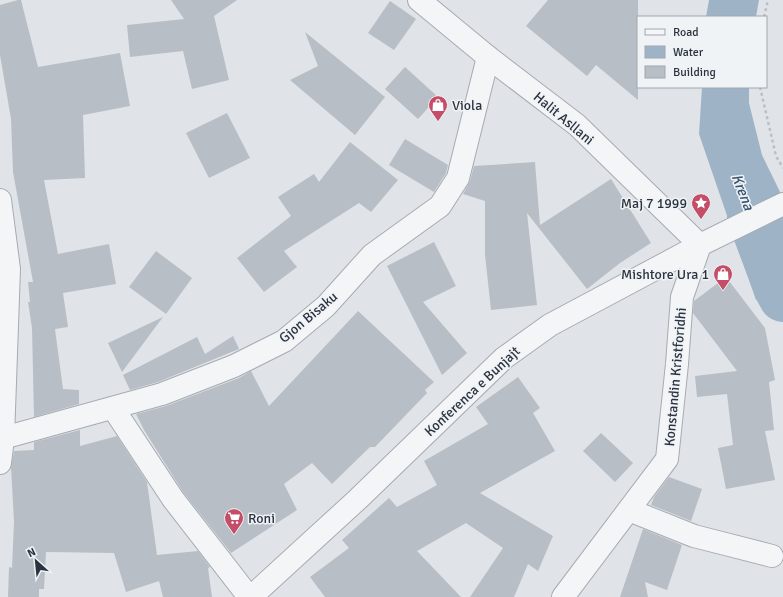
<svg xmlns="http://www.w3.org/2000/svg" width="783" height="597" font-family="Signika,sans-serif">
	<style>
		.water { fill: #9eb4c6 }
		.lines { fill: none; stroke-linecap: round; stroke-linejoin: round }
		.river { stroke: #9eb4c6; stroke-width: 48 }
		.building { fill: #b8bec5 }
		.minor-casing { stroke: #a6abb2; stroke-width: 24 }
		.tertiary-casing { stroke: #a6abb2; stroke-width: 24 }
		.path { stroke: #bbbfc3; stroke-width: 2.5; stroke-dasharray: 3 3; stroke-linecap: butt }
		.minor { stroke: #f3f5f7; stroke-width: 22 }
		.tertiary { stroke: #f3f5f7; stroke-width: 22 }
		.labels { text-anchor: middle; stroke-width: 3; stroke-linejoin: round; paint-order: stroke }
		.poi-label { font-size: 14px; fill: #2a333f; stroke: #f0f3f6; text-anchor: start }
		.street-label { font-size: 14px; fill: #2a333f; stroke: #f0f3f6 }
		.water-label { font-size: 15px; font-style: italic; fill: #375470; stroke: #f0f3f6 }
	</style>
	<rect width="100%" height="100%" fill="#e0e4e8"/>
	<g class="water">
		<polygon points="709,0 759,0 756,17 706,17"/>
		<polygon points="702,87 749,87 749,103 762,155 783,198 783,268 756,300 699,134"/>
	</g>
	<g class="lines">
		<polyline class="river" points="751,217 778,289 783,298"/>
	</g>
	<g class="building">
		<polygon points="18,0 21,0 38,67 120,53 130,106 83,115 85,178 44,180 58,254 109,244 116,284 63,293 68,327 55,329 63,389 79,390 79,404 34,417 32,328 28,302 30,302 28,282 33,282 13,172 11,119 0,55 0,5"/>
		<polygon points="171,0 237,0 214,16 229,80 192,89 183,51 130,57 127,25 184,19"/>
		<polygon points="548,0 638,0 638,100 596,65 587,76 526,26"/>
		<polygon points="390,1 416,19 394,50 368,33"/>
		<polygon points="305,32 385,97 355,135 290,80 318,66"/>
		<polygon points="405,67 438,97 418,119 385,89"/>
		<polygon points="227,113 250,158 209,178 186,133"/>
		<polygon points="405,139 448,165 446,173 434,192 389,165"/>
		<polygon points="350,142 398,180 371,212 359,203 284,251 297,267 264,292 237,258 291,216 278,197 314,174 319,182"/>
		<polygon points="535,162 540,225 611,179 651,243 620,263 587,289 527,213 537,305 491,310 485,255 485,201 463,194 470,181 474,166"/>
		<polygon points="434,242 456,286 423,302 467,353 442,375 387,266"/>
		<polygon points="156,251 192,278 166,314 129,287"/>
		<polygon points="726,277 765,328 775,380 769,382 774,430 765,431 775,480 726,489 718,448 733,445 727,394 697,397 695,376 737,371 693,313 694,301"/>
		<polygon points="358,311 434,382 425,390 427,393 375,447 370,447 332,484 312,463 284,484 297,510 231,553 183,492 144,430 136,414 166,406 239,378 251,371 269,406"/>
		<polygon points="163,317 122,372 108,343"/>
		<polygon points="233,336 239,349 158,382 130,390 123,375 197,337 205,354"/>
		<polygon points="518,377 540,408 533,413 555,451 480,493 553,536 538,571 528,564 514,597 470,597 503,548 466,523 417,551 461,597 325,597 310,577 349,548 342,540 389,498 397,507 437,485 424,461 488,424 476,407"/>
		<polygon points="80,430 80,446 117,436 147,482 157,555 198,551 210,567 208,568 212,597 163,597 159,581 126,592 114,553 46,552 44,589 39,589 39,597 8,597 9,567 12,568 14,522 11,467 14,451 34,450 34,442"/>
		<polygon points="601,433 633,463 615,482 583,451"/>
		<polygon points="669,477 702,489 691,521 651,505 654,497"/>
		<polygon points="643,529 682,545 667,590 645,582 648,597 620,597"/>
	</g>
	<g class="lines">
		<defs>
			<g id="minor">
				<polyline points="419,0 488,57 577,125 700,245 682,297 677,364 667,459 563,597"/>
				<polyline points="0,200 9,269 3,438 0,463"/>
				<polyline points="113,408 173,499 249,597"/>
				<polyline points="3,438 162,394 234,366 284,341 326,306 372,255 440,206 458,178 488,57"/>
				<polyline points="629,510 694,536 772,556"/>
			</g>
			<polyline id="tertiary" points="251,597 358,499 504,358 550,325 700,245 783,204"/>
		</defs>
		<use href="#minor" class="minor-casing"/>
		<use href="#tertiary" class="tertiary-casing"/>
		<g class="path">
			<polyline points="764,17 768,0"/>
			<polyline points="760,87 776,156 783,168"/>
		</g>
		<use href="#minor" class="minor"/>
		<use href="#tertiary" class="tertiary"/>
	</g>
	<defs>
		<symbol id="shop-pin" viewBox="-11 -11 22 30"><path d="M0 17L-7.5 6A9.5 9.5 0 1 1 7.5 6Z" fill="#c44e68" stroke="#f0f3f6"/><path d="M-5-2.5h2.3a2.7 3.5 0 0 1 5.4 0H5L5.5 6h-11ZM-1.5-2.5h3a1.5 2.3 0 0 0-3 0Z" fill="#fff"/></symbol>
		<symbol id="sight-pin" viewBox="-11 -11 22 30"><path d="M0 17L-7.5 6A9.5 9.5 0 1 1 7.5 6Z" fill="#c44e68" stroke="#f0f3f6"/><path d="M0-6L1.8-2.2L6-1.7L2.9 1.2L3.7 5.4L0 3.3L-3.7 5.4L-2.9 1.2L-6-1.7L-1.8-2.2Z" fill="#fff"/></symbol>
		<symbol id="supermarket-pin" viewBox="-11 -11 22 30"><path d="M0 17L-7.5 6A9.5 9.5 0 1 1 7.5 6Z" fill="#c44e68" stroke="#f0f3f6"/><path d="M-6-5.5h2.5l.6 2H6L4.5 2H-2.5L-4.4-4H-6ZM-1.5 3.2a1.3 1.3 0 1 0 .1 0ZM3 3.2a1.3 1.3 0 1 0 .1 0Z" fill="#fff"/></symbol>
	</defs>
	<g fill-rule="evenodd">
		<use href="#shop-pin" x="427" y="94" width="22" height="30"/>
		<use href="#sight-pin" x="690" y="192" width="22" height="30"/>
		<use href="#shop-pin" x="712" y="263" width="22" height="30"/>
		<use href="#supermarket-pin" x="223" y="507" width="22" height="30"/>
	</g>
	<g class="labels">
		<g class="poi-label">
			<text x="452" y="110">Viola</text>
			<text x="687" y="208" text-anchor="end">Maj 7 1999</text>
			<text x="709" y="279" text-anchor="end">Mishtore Ura 1</text>
			<text x="248" y="523">Roni</text>
		</g>
		<g class="street-label">
			<text transform="translate(564 118) rotate(40)" y="5">Halit Asllani</text>
			<text transform="translate(308 317) rotate(-40)" y="5">Gjon Bisaku</text>
			<text transform="translate(675 377) rotate(-85)" y="5">Konstandin Kristforidhi</text>
			<text transform="translate(472 391) rotate(-43)" y="5">Konferenca e Bunjajt</text>
		</g>
		<g class="water-label">
			<text transform="translate(743 192) rotate(69)" y="5">Krena</text>
		</g>
	</g>
	<rect x="637" y="16" width="130" height="72" fill="#f0f3f6" stroke="#a1a6ad"/>
	<rect x="645" y="29" width="20" height="6" fill="#f3f5f7" stroke="#a1a6ad"/>
	<text x="673" y="36" font-size="12" fill="#2a333f">Road</text>
	<rect x="645" y="46" width="20" height="12" fill="#9eb4c6" stroke="#a1a6ad"/>
	<text x="673" y="56" font-size="12" fill="#2a333f">Water</text>
	<rect x="645" y="66" width="20" height="12" fill="#b8bec5" stroke="#a1a6ad"/>
	<text x="673" y="76" font-size="12" fill="#2a333f">Building</text>
	<g transform="translate(36 561) rotate(333)" stroke="#f0f3f6" stroke-width="3" paint-order="stroke">
	<path d="M0-3L7 15L0 10L-7 15Z" fill="#2a333f"/>
	<text y="-6" font-size="11" font-weight="bold" text-anchor="middle" fill="#2a333f">N</text>
	</g>
</svg>
